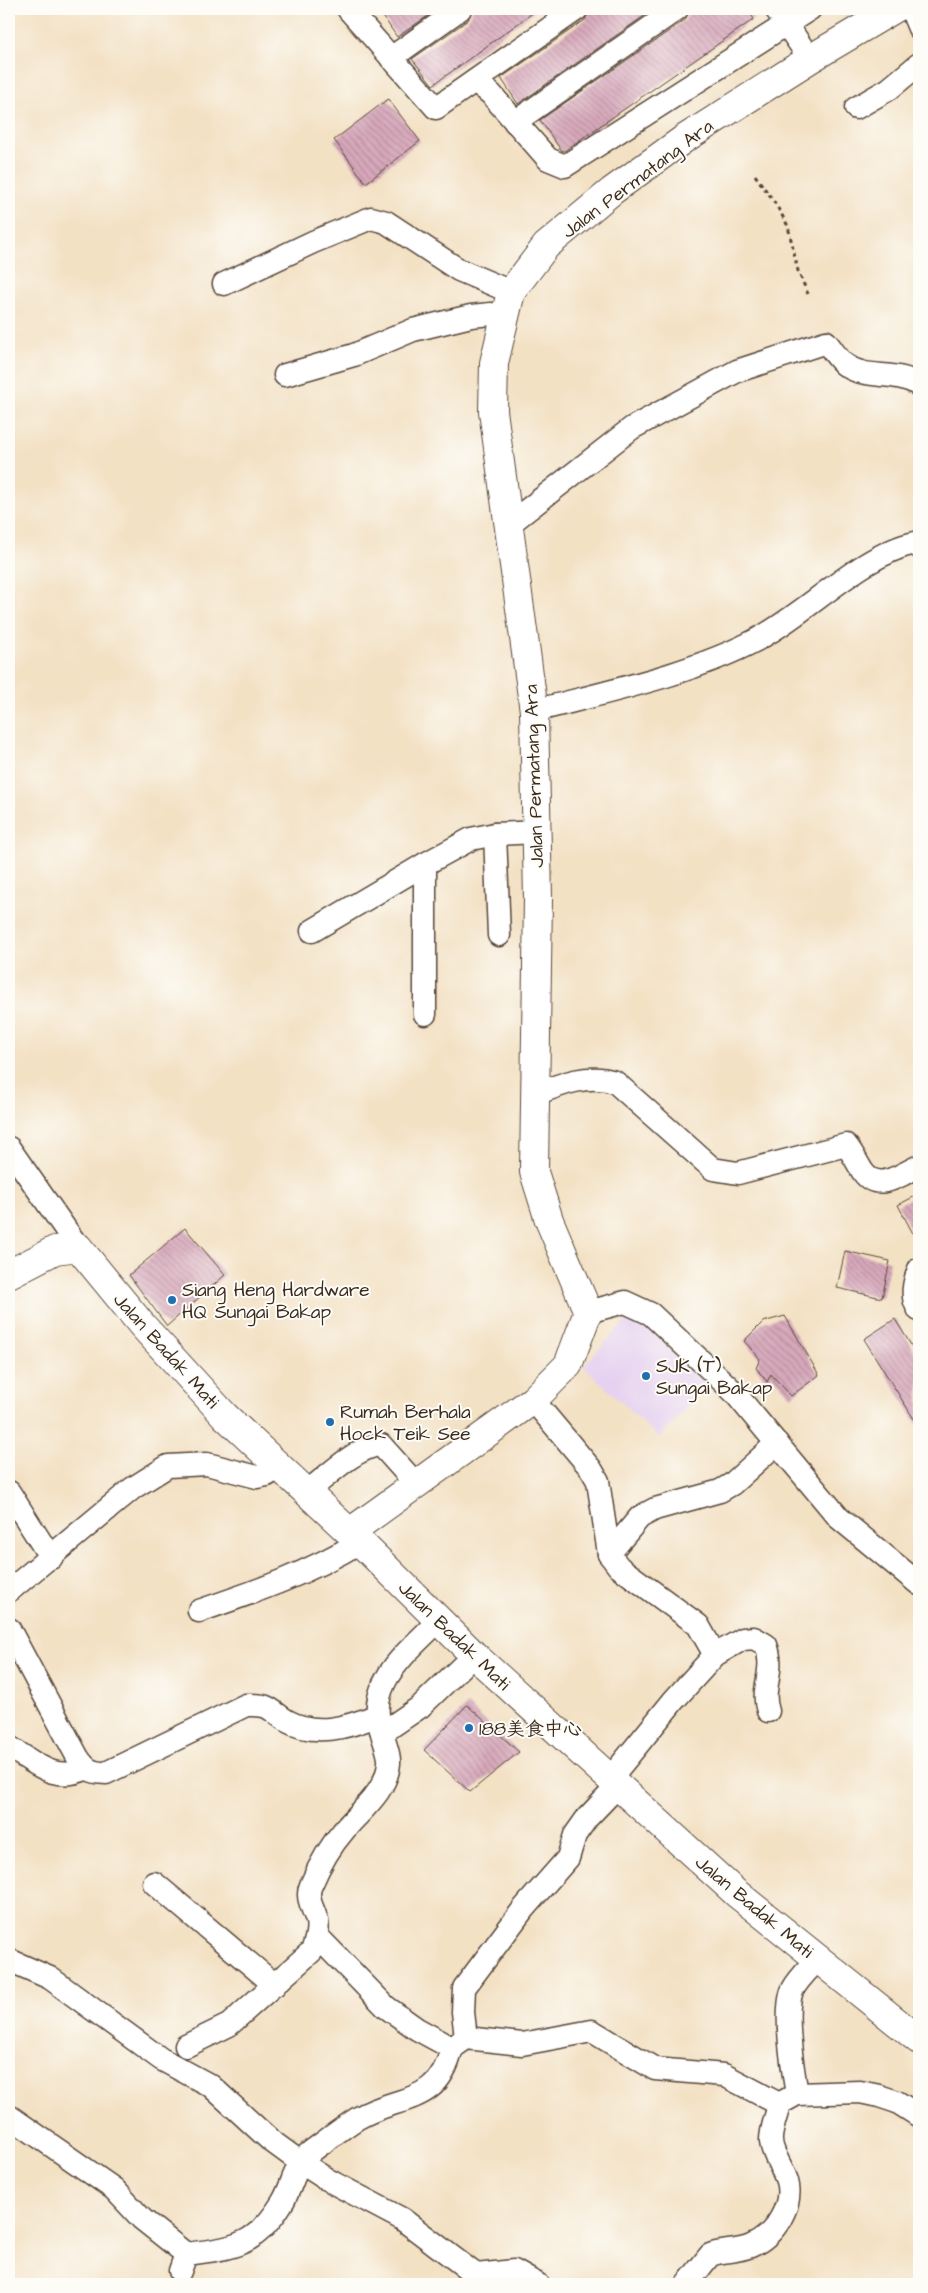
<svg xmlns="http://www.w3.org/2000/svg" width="928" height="2293" font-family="'Architects Daughter','LXGW WenKai TC',sans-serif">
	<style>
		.built { fill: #e6d2f0 }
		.building { fill: url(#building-back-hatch) }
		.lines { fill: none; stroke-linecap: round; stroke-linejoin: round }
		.minor-casing { stroke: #574537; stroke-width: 25 }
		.major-casing { stroke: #574537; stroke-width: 30 }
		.path { stroke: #574537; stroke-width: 3; stroke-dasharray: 4 4; stroke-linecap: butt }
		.minor { stroke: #fff; stroke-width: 22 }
		.major { stroke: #fff; stroke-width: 28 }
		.poi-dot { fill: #1f6fb2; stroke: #fdfcf7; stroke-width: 2 }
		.labels { text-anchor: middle; stroke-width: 4; stroke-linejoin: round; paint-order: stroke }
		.street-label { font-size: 19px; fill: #3b2a1e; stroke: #fdfcf7 }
		.poi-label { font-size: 19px; fill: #3b2a1e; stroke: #fdfcf7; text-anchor: start }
	</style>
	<defs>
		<pattern id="building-back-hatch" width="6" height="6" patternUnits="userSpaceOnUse" patternTransform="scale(1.25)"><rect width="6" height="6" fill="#d8a9bc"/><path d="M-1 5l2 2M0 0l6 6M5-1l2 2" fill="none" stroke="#b08a98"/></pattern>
	</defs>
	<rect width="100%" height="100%" fill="#fdfcf7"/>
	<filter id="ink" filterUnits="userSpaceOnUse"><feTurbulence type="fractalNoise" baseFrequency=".02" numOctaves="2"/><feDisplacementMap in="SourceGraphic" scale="10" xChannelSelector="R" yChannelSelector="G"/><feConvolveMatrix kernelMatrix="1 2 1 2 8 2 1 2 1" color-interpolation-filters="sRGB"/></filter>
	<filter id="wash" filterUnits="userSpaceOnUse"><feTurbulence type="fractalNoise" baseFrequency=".0096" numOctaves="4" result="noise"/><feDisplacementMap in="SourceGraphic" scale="20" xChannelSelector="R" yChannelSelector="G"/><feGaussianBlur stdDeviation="1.12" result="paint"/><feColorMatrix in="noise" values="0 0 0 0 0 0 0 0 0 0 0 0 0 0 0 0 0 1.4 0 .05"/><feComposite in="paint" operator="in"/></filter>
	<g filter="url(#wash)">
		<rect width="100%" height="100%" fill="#f3e1c4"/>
		<polygon class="built" points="633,1314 708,1385 659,1438 583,1366"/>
		<g id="blocks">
			<g class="building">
				<polygon points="378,9 438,9 397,37"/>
				<polygon points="473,9 538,9 433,85 412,59 468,20"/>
				<polygon points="590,9 654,9 518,104 501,78 585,20"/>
				<polygon points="690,9 747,9 754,19 564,151 561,150 540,120 685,20"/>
				<polygon points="388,99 420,141 366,183 334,140"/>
				<polygon points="919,1194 919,1245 898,1205"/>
				<polygon points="185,1228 225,1275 167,1326 129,1275"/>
				<polygon points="845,1251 890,1261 882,1298 837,1288"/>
				<polygon points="785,1316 819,1375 791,1396 771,1374 767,1382 756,1368 760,1359 744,1341 763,1322"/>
				<polygon points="895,1319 919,1358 919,1427 864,1339"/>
				<polygon points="467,1705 519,1752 470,1792 424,1750"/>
			</g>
		</g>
	</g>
	<g filter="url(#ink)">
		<use href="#blocks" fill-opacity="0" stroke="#574537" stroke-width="1"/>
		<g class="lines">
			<defs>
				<g id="minor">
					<polyline points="348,9 436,108 577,9"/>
					<polyline points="776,9 810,59"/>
					<polyline points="911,9 919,28"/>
					<polyline points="391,58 460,9"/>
					<polyline points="475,81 491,94 548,159 565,166 810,9"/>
					<polyline points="856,108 889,89 919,64"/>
					<polyline points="515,122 677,9"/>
					<polyline points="224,284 313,242 371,218 386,222 459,270 511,292"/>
					<polyline points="285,375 354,355 413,330 471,316 491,314 503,320"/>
					<path d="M508,525L632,428L737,371L826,342C832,349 837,358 844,364C866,381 895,369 919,385"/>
					<path d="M534,711C606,692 693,674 758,639C807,613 862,554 915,543L919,547"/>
					<polyline points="495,834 499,935"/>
					<polyline points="425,864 425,1014"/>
					<polyline points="312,931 425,864 471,839 495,834 536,832"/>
					<path d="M536,1094C561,1084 589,1073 615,1082L713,1169L738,1173L846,1145C853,1153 857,1163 863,1172C878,1193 902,1174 919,1166"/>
					<polyline points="9,1148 78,1247"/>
					<path d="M919,1269C914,1282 910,1297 919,1310"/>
					<polyline points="588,1312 625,1302 651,1314 734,1392 839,1518 919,1584"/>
					<polyline points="533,1400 591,1469 598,1481 609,1554 619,1567 698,1625 715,1655"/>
					<polyline points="9,1492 51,1558"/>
					<path d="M307,1492C326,1477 357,1446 381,1445L415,1483"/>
					<polyline points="609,1554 640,1517 655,1509 720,1491 732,1484 777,1443"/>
					<polyline points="9,1591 133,1488 168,1466 207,1464 257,1477 267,1475 280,1467"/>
					<path d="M199,1611C255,1592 309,1573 360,1542"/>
					<path d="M9,1629L77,1756C85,1769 91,1773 106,1773L246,1705C271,1704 268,1709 287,1721C316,1737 348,1727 376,1716"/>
					<path d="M381,1730C365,1683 409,1651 438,1621"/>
					<path d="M9,1747C35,1762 53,1783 85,1769"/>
					<polyline points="154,1883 275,1985"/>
					<polyline points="318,1937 386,2007 417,2029 452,2048 466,2038 522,2044 592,2031 655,2069 724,2075 779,2104"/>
					<polyline points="9,1960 50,1978 161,2059 211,2086 270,2140 300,2162 328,2180 402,2219 476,2275 514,2271 537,2284"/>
					<path d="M466,2038L463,2012L464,1988L524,1908L568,1858L575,1835L587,1818L611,1793L617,1770L674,1700L715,1655L743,1639L754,1638L766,1645C776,1670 760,1689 768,1711"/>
					<path d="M186,2046L229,2025L312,1951C316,1941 319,1932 317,1921C314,1909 305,1898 311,1885C319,1866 331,1845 345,1829C361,1810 387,1791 389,1763C390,1754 384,1742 382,1733L420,1707L474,1655"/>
					<path d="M797,2094C793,2071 783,2008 793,1989C799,1978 810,1968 818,1959"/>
					<polyline points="9,2116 114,2189 142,2219 186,2254"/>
					<path d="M180,2271L186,2254C207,2251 230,2250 249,2239C262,2231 274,2216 282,2203C293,2186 294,2164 312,2151C327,2140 342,2128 358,2118C399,2094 438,2107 452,2048"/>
					<path d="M687,2284L710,2255C723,2250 737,2252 751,2246C774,2236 794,2206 787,2181C783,2168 773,2156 771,2142C770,2131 777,2115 779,2104L797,2094L860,2092L879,2096L897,2102L919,2116"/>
				</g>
				<g id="major">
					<polyline points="9,1274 55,1250 78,1247 142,1325 225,1416 360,1542 474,1655 736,1893 919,2040"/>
					<polyline points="350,1532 533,1400 568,1365 588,1312 549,1220 534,1172 538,898 534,711 493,411 494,363 511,292 546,246 612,191 684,139 810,59 894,9"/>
				</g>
			</defs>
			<use href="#minor" class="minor-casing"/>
			<use href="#major" class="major-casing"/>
			<polyline class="path" points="755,175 775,203 788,226 798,271 808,294"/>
			<use href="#minor" class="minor"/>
			<use href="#major" class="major"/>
		</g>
	</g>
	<g class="poi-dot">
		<circle cx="172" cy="1300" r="5"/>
		<circle cx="646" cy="1376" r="5"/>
		<circle cx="330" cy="1422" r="5"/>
		<circle cx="469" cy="1728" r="5"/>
	</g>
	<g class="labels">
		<g class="street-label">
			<text transform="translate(637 178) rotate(-37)" y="7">Jalan Permatang Ara</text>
			<text transform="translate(533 776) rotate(-92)" y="7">Jalan Permatang Ara</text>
			<text transform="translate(167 1350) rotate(48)" y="7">Jalan Badak Mati</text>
			<text transform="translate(455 1635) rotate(44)" y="7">Jalan Badak Mati</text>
			<text transform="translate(755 1906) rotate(40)" y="7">Jalan Badak Mati</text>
		</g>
		<g class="poi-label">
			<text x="182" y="1296">Siang Heng Hardware<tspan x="182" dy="22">HQ Sungai Bakap</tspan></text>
			<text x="656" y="1372">SJK (T)<tspan x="656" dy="22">Sungai Bakap</tspan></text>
			<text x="340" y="1418">Rumah Berhala<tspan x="340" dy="22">Hock Teik See</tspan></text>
			<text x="479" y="1735">188美食中心</text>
		</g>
	</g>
	<rect width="928" height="2293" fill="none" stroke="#fdfcf7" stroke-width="30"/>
</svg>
